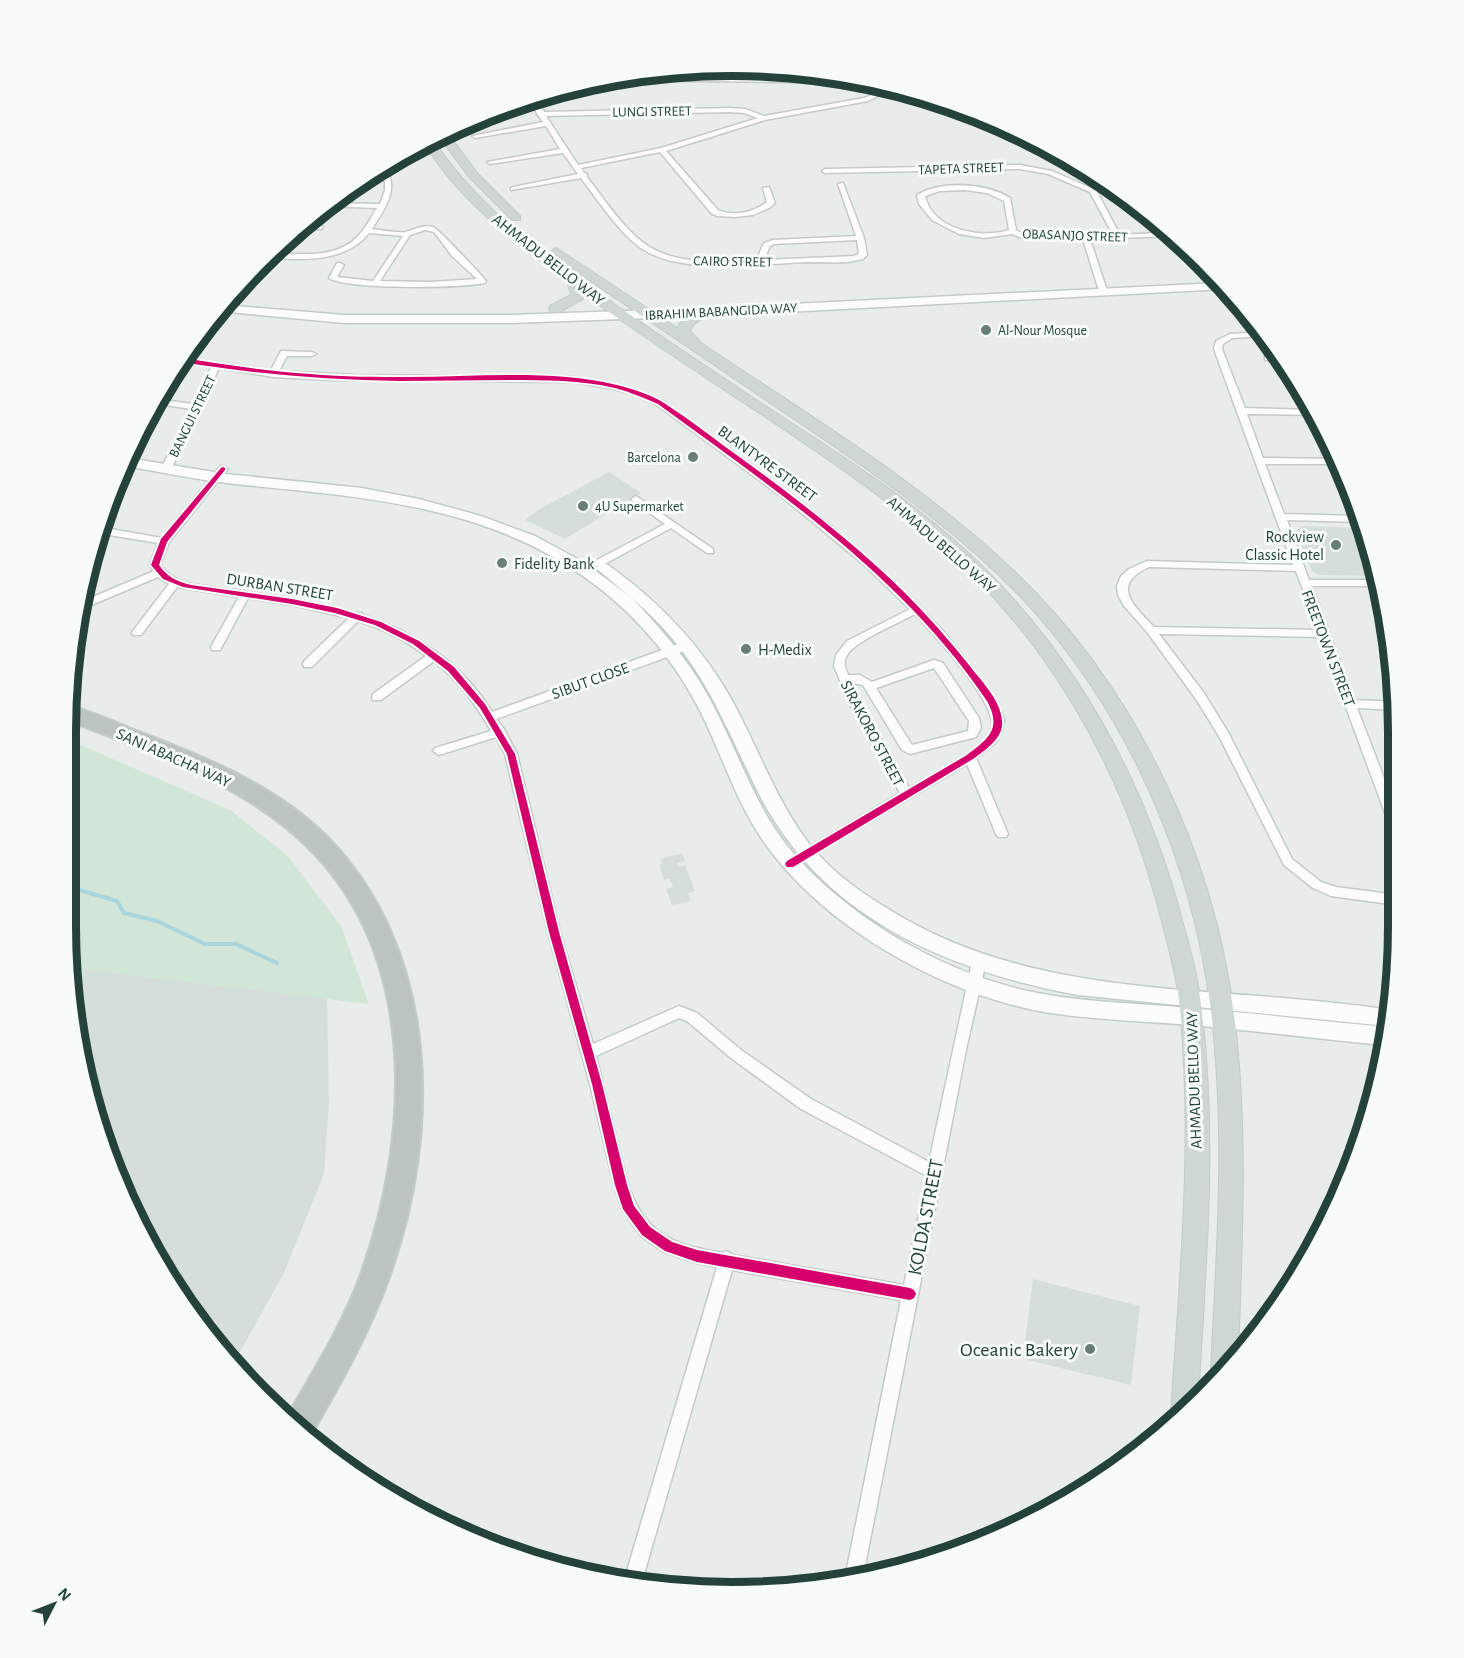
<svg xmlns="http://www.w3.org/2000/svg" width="1464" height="1658" font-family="'Alegreya Sans',sans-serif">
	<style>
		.built { fill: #d6dedb }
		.green { fill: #d1e6d8 }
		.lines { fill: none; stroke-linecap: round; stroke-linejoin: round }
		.stream { stroke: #a9d4db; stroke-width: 4 }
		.minor-casing { stroke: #c5cac8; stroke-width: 3 }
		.secondary-casing { stroke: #c3cbc8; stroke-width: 3 }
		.primary-casing { stroke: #c3ccc9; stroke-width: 2 }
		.motorway-casing { stroke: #c3ccc9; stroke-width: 4 }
		.minor { fill: #fcfcfc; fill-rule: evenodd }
		.secondary { fill: #fcfcfc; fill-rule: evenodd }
		.primary { fill: #cfd7d5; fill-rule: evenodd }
		.motorway { fill: #bcc4c2; fill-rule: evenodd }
		.cycleway-casing { stroke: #f7fbf9; stroke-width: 4 }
		.cycleway { fill: #d6006c; fill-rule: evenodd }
		.poi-dot { fill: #697e78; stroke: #f7fbf9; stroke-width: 2 }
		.labels { text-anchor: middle; stroke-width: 6; stroke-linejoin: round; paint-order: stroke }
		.far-street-label { font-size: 14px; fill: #24423a; stroke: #f7fbf9 }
		.far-poi-label { font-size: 14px; fill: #24423a; stroke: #f7fbf9; text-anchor: start }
		.street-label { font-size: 16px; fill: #24423a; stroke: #f7fbf9 }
		.poi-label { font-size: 16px; fill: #24423a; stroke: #f7fbf9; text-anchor: start }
		.near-street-label { font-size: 20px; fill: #24423a; stroke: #f7fbf9 }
		.near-poi-label { font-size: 20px; fill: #24423a; stroke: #f7fbf9; text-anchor: end }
		.rim { fill: none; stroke: #24423a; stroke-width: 8 }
	</style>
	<rect width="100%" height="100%" fill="#e8edeb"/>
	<g class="built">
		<polygon points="609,472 641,493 565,539 525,520 538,510"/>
		<polygon points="1301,526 1364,528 1375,559 1378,576 1320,575 1312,571 1296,531"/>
		<polygon points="682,853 685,861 677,863 679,867 685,865 695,891 688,893 691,901 672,905 666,889 673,887 670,879 664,880 659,865 662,864 660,859"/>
		<polygon points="72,968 327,998 329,1101 324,1174 283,1275 232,1366 135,1221 89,1098"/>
		<polygon points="1033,1279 1140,1306 1131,1385 1023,1359"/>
	</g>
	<polygon class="green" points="67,739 230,810 288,856 341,926 369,1004 72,968 66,926"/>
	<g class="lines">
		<polyline class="stream" points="66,886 117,901 124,913 157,921 205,944 236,944 277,963"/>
		<defs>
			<g id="minor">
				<polygon points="723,76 854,80 866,83 613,80 630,77"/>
				<path d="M877,85L883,87L880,95L868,101L765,120L666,151L718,210C733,217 754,212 767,202L763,188L769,187L775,203L769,208L753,215L735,217L718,216L712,214L660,152L581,168L584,173L587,174V177C605,200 623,229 648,246C677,265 723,262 756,261L764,243L773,240L856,236L838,184L843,183L864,238L867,255L863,259L848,262C834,263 821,262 807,262C760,264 685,275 644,250C622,237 597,199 581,178L511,190V188L513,187L578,174L563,153L490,164L487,162L560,149L546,126L475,138L472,136L543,122L537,114L534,106H514L522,103L533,102L531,99L537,97L544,112L730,108L745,109L764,116L864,98L874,94ZM730,112L744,113L758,118L661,148L578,165L546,116ZM857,240L859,254L854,256L764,260L770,246L774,244Z"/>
				<path d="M1020,165L1052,171L1093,189L1106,184L1110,188L1097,192L1120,235L1172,232L1175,236L1090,239L1107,291L1103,293L1099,291L1083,239L1022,238L1012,234L984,238L959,234L932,220L919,204L917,195C941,180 987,183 1010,198L1016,230L1023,234L1113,235L1090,192L1048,174L1020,169L825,173L822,171L825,169ZM965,190L987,193L1004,201L1009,230C980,239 933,230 925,196L940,191Z"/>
				<path d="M386,167C399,191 385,208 372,229C382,230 395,233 405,232C415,230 422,224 433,227C437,228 481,274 486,281L485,283C459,288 349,290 329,278L337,263H340L344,265L337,277L373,281L403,236L369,233C346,262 303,261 270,257L274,253C302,254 338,259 359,235C366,228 371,217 377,208L323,206L328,203L380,204L385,190V181L364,180L370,177H384L381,170ZM425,230L434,232L452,256L477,279L432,282L380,281L410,235Z"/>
				<polygon points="319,225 323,227 322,229 299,230 303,226"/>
				<path d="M1263,332L1266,336L1232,338L1223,344L1222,349L1245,408L1312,410L1316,415L1247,414L1263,458L1337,459L1339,464H1265L1284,514L1359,516L1361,522L1287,520L1309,580H1379V586H1312L1354,700L1397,702V710L1357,708L1397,812V833L1391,829L1320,637L1159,634L1204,693L1229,734L1292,859L1321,882L1336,887L1397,895V905L1331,896L1313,888L1284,865L1220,738L1196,699L1147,632L1124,606L1118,595L1117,586L1121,576L1129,569L1147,561L1293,565L1214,349L1216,341L1230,334ZM1149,567L1296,571L1318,630L1154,627C1133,605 1110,585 1149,567Z"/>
				<path d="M281,351L312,352L316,354L312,356H287L279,371L355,375L573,377L619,385L663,401L830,525L907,594L943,631L989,690L1002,713L1004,720L1002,731L995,743L976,758L1008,834L1006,837H998L996,834L967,764L794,867H786L784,864L786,861L900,793L849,703L834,666L836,655L847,641L910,609L862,563L782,497L657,405L635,395L614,389L573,382L333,380L273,377L219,368L172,467L167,470L164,469L162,467L191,409L153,403L155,399L193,404L211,367L182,362L185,358L271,370ZM915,614C932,633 1002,707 991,731C983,750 928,777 909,788L861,703L852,683L863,685L902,750L910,754L976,737L981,728L979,718L943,663L935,660L931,661L872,682L860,675H848C846,669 843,664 846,657C852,642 899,623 915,614ZM934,668L969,721L968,731L912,745L876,688Z"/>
				<polygon points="1265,356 1278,356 1281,360 1265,360"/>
				<path d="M223,466L228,469L226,471L169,542L160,565C168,576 178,581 191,584L292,598L354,613H362L363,615C415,632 463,664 492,712L684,642H692L693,645L692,648L496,719L504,729L517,754L560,932L593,1044L679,1006L697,1013L741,1050L811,1099L929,1162L972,962L974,958L979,957L984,958L986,962L967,1045L863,1576L845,1578L901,1300L732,1270L642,1581H624L717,1267L697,1263L664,1252L641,1236L622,1209L614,1185L590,1084L548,932L505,754L496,737L439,755L433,751L435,748L491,731C476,704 458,680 434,661L381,700H373L372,697L373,694L426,656C406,640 383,629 358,621L312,667H304L303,664L304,661L349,618L292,605L248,598L220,650H212L211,647L239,597L177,587L141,635H133L132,633L133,631L169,584L158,577L84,608L78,609L79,603L154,571L150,565L158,543L97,533L99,527L162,538L220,467ZM679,1018L687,1021L731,1058L801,1109L927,1176L904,1285L733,1255L727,1251L723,1253C674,1245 645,1235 628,1185L596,1056Z"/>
				<polygon points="636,496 713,549 713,553 707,553 671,528 601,566 593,566 593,562 665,524 633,501 631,499"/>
			</g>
			<g id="secondary">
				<polygon points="1219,283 1225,289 710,316 509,323 344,323 218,311 223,305 344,315 509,315 710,308"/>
				<path d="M128,458L226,474L362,488L419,499L481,516L535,536L585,563L629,596L596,568L603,563L608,565C661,603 703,647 734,704C758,749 775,796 804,837C825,866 855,889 885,907C1036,1004 1220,983 1390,1010L1387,1026L1078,995C949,971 822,918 759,794C720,716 702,658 632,598C660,628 687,658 707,694C736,745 752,802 789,848C848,920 952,978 1043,994C1091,1003 1140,1003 1188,1008C1254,1013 1320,1021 1386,1027L1384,1045C1320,1039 1256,1031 1192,1025C1143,1021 1093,1020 1044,1012C940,993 819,925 760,836C731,792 718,741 692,696C663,645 625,604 577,572C477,503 351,496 235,484C198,480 161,472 125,466Z"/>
			</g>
			<g id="primary">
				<polygon points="446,131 477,173 520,216 520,220 512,220 469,177 438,135"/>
				<path d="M432,138C477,208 547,257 614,304C660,336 707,367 753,398C831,449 912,498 979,563C1080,662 1146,785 1182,920C1189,946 1197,972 1200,998C1218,1131 1206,1265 1198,1398L1175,1423L1171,1413C1180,1276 1194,1137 1179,999C1176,972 1168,945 1161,918C1124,772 1050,638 934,540C825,448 699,378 584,294L583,299L560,312H550L549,309L550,306L571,295L567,281C514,242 459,200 424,143Z"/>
				<path d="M556,248L677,328C684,316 700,307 715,309L716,312C708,320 694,318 690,331L701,343C808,415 922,483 1016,573C1135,687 1213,851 1234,1015C1248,1127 1242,1243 1238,1356L1215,1380L1211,1370C1217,1251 1226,1129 1211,1010C1193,865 1131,720 1033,610C967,537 884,480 803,425C719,368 635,311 552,255L550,252Z"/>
			</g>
			<path id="motorway" d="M67,705C88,711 109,720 129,728C198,754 274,784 327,837C440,952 441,1133 389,1277C369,1334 339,1386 309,1438L287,1417C313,1372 342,1326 360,1277C410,1140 420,960 310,849C245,784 151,752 67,720Z"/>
		</defs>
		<use href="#minor" class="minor-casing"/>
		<use href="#secondary" class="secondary-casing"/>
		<use href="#primary" class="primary-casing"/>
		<use href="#motorway" class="motorway-casing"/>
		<use href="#minor" class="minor"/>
		<use href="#secondary" class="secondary"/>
		<use href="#primary" class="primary"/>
		<use href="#motorway" class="motorway"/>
		<defs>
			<g id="cycleway">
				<path d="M184,358C226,365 268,371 310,374C343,377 377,377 410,377C478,377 551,369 617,385C632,389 650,394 664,403C689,419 713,438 738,456C796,498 854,543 905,593C928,616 949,640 969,665C981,681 1001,700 1002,721C1004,738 985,750 973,759L793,867H787L785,864L787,861L967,755C989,738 1002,729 987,701C903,576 777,491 658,404C644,398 630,392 615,388C581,380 545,380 510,380C474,380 437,381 400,381C327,380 254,374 182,362Z"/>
				<path d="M223,467L225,468V470L167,542L159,565C167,577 178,582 191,585L292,599L337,608L381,622L419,641L454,667L485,704L515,754L559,932L602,1084L627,1185L634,1206L650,1227L672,1242L697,1250L910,1288L914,1290L916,1294L914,1298L910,1300L697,1262L665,1251L642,1235L623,1209L615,1185L592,1084L549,932L507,754L480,708L448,671L413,644L375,625L335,613L292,604L183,587L163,579L151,565L161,539L221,468Z"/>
			</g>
		</defs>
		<use href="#cycleway" class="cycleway-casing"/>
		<use href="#cycleway" class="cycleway"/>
	</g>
	<g class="poi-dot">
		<circle cx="986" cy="330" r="6"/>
		<circle cx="693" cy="457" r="6"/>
		<circle cx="583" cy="506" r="6"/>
		<circle cx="1336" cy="545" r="6"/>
		<circle cx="502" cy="563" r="6"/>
		<circle cx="746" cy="649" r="6"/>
		<circle cx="1090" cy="1349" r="6"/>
	</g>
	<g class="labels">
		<g class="far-street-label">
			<text transform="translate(652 111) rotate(-1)" y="5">LUNGI STREET</text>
			<text transform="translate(961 168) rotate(-2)" y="5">TAPETA STREET</text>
			<text transform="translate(1075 235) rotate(2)" y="5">OBASANJO STREET</text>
			<text transform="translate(733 261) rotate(1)" y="5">CAIRO STREET</text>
			<text transform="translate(721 311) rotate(-3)" y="5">IBRAHIM BABANGIDA WAY</text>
			<text transform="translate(192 416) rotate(-64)" y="5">BANGUI STREET</text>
		</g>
		<g class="far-poi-label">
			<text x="998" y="335">Al-Nour Mosque</text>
			<text x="681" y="462" text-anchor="end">Barcelona</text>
			<text x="595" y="511">4U Supermarket</text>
		</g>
		<g class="street-label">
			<text transform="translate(549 259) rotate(38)" y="6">AHMADU BELLO WAY</text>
			<text transform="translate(768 463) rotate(36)" y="6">BLANTYRE STREET</text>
			<text transform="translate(942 544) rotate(41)" y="6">AHMADU BELLO WAY</text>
			<text transform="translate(280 586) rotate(9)" y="6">DURBAN STREET</text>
			<text transform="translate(1329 648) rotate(69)" y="6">FREETOWN STREET</text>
			<text transform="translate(590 680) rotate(-20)" y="6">SIBUT CLOSE</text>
			<text transform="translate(873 733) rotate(62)" y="6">SIRAKORO STREET</text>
			<text transform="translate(174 757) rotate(24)" y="6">SANI ABACHA WAY</text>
			<text transform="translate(1193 1080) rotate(-92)" y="6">AHMADU BELLO WAY</text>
		</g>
		<g class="poi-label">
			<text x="1324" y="542" text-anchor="end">Rockview<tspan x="1324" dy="18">Classic Hotel</tspan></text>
			<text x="514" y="569">Fidelity Bank</text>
			<text x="758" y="655">H-Medix</text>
		</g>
		<g class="near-street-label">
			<text transform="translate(925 1217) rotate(-79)" y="7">KOLDA STREET</text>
		</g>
		<g class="near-poi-label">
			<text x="1078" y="1356">Oceanic Bakery</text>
		</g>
	</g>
	<path d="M0 0H1464V1658H0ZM732 76H732A656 656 0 0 1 1388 732V926A656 656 0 0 1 732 1582H732A656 656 0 0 1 76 926V732A656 656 0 0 1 732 76Z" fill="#f7fbf9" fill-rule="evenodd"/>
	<path class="rim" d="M732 76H732A656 656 0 0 1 1388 732V926A656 656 0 0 1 732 1582H732A656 656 0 0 1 76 926V732A656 656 0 0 1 732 76Z"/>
	<g transform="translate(54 1604) rotate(48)" stroke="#f7fbf9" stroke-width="4.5" paint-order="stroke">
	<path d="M0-4.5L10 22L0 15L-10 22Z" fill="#24423a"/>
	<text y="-9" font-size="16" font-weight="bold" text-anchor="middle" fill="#24423a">N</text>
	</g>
</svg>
